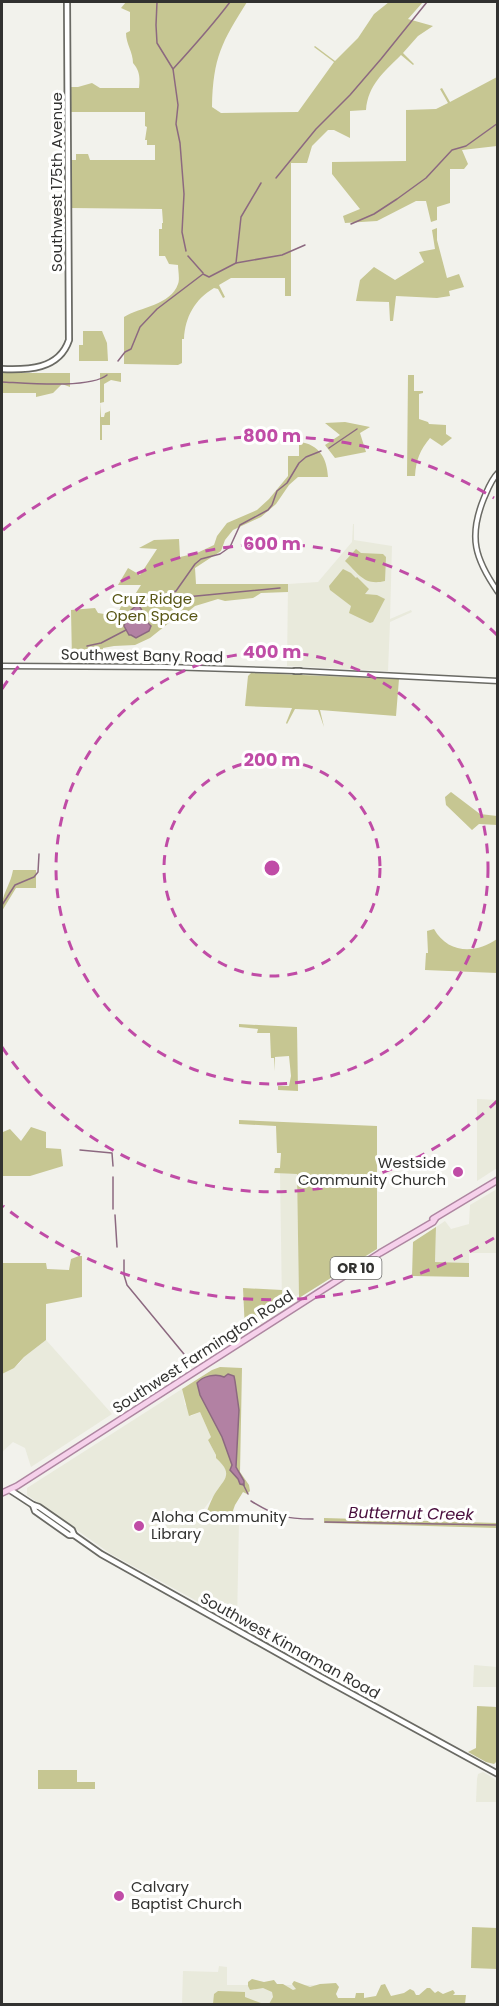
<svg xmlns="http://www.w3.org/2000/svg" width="499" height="2006" font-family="Poppins,sans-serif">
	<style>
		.built { fill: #e9eadc }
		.green { fill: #c6c692 }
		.water { fill: #b281a3; stroke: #8c6980; stroke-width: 1.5 }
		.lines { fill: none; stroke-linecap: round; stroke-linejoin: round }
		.stream { stroke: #8c6980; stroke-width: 1.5 }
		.tertiary-casing { stroke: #6a6a64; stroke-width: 7 }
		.secondary-casing { stroke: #6a6a64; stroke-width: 8 }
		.primary-casing { stroke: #ae86a1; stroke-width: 8 }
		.tertiary { stroke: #fff; stroke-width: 4 }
		.secondary { stroke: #fff; stroke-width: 4.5 }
		.primary { stroke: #f6d1eb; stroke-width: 5 }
		.ring { fill: none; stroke: #c04ca6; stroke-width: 3; stroke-dasharray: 10 8 }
		.poi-dot { fill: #c04ca6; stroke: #fffffe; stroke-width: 2 }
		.labels { text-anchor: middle; stroke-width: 6; stroke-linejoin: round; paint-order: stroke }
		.shield { fill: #fffffe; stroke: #70706e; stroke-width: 1.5 }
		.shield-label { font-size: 14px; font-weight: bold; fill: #323230 }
		.street-label { font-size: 15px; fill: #323230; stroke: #fffffe }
		.park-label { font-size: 15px; fill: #575514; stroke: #fffffe }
		.poi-label { font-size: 15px; fill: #323230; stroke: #fffffe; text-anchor: start }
		.water-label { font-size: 16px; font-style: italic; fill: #490e3d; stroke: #fffffe }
		.centre { fill: #c04ca6; stroke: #fffffe; stroke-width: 3 }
		.ring-label { font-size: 18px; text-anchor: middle; font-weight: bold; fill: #c04ca6; stroke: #fffffe; stroke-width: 6; stroke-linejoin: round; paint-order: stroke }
	</style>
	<rect width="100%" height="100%" fill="#f2f2ec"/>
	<g class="built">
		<polygon points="353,524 354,524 354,540 392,546 390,619 411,610 412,612 390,622 388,671 287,666 288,584 318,582 352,542"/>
		<polygon points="477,1099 498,1100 497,1168 477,1181"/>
		<polygon points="280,1173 297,1174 299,1294 282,1305"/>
		<polygon points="497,1189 497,1253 469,1253 469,1263 435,1262 436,1227 445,1221 451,1229 469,1224 470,1205"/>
		<polygon points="46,1340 112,1414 31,1467 25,1448 13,1442 2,1452 2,1374 19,1364 24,1357"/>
		<polygon points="182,1389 185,1405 187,1405 191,1416 200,1412 211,1437 208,1440 216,1455 216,1457 223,1464 227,1472 225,1481 203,1510 203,1520 239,1521 237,1623 111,1554 27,1495 27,1488"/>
		<polygon points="474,1665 497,1667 497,1687 473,1687"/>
		<polygon points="483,1772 495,1779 497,1783 497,1802 476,1802 477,1779 478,1774"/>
		<polygon points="219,1966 227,1967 227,1985 322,1985 321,2004 182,2004 183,1971 218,1972"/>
	</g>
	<g class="green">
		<path d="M126,2H247C222,42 213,57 212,107L221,113L298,112L334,62L314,47L315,46L335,61L358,38L374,14L389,2H423L408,19L433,26L418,36L403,53L414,64L413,65L401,55C384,72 368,85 366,110L350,111V138L334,130H328L312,146L307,163H291V296H285V278H231L219,285L225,297L223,298L218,289L214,288C195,299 185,317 184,339H182V363L178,365L124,364V317C140,307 171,305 178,284C180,279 178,270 178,265L169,264L165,256H159V229H162V223H163L162,209L71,208V160H76V154H88L90,160H155V145H147V140H145L147,127L145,126V112C120,112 94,112 70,112L71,87H78L92,83L100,88H139C140,78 140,71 133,63C133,52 126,44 126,33L130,31V12L121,8Z"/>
		<polygon points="497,77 497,146 462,150 468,164 464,169 450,169 450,203 437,207 437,220 431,222 426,201 416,201 377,221 345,223 343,216 360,209 332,174 332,162 406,161 406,110 436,109 448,103 440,89 442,88 450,102"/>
		<polygon points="437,228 437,240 447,278 459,274 464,287 449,291 450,296 437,298 396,296 393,321 390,321 389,302 356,301 360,280 374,267 395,280 424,262 419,252 435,249 432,230"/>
		<polygon points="83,331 102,331 107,343 108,361 79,361 79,345 83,345"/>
		<polygon points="2,373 70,373 70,387 62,384 53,393 36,397 36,393 2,393"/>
		<polygon points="100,373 121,373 121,382 111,380 104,384 104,402 100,403 101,417 104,417 105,413 110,411 110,425 102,425 102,440 100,440"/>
		<path d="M408,375H414V391H423V393L419,394V419L428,422L429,424L446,425V434L452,438L442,446L430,438C420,450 416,460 415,476H407Z"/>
		<polygon points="345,422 370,427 360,433 366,452 335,458 325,445 340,435 325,423"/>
		<path d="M299,442C319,444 327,458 328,477H298L289,485L276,504L261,517L233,530L225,540L221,551L195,568L196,584H288V592L261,593L253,598L225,601L218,599L205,603L195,606L179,619L170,622L150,638L135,645L114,646L103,648L102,660H72L71,610L95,608L98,613L117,616L121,606L132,599L141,585H118L128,568L140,575L157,549L139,548L154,540L179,539L180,557L197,553L214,545L217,536L227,523L257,510L269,499L288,476V456H299Z"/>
		<path d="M356,549L361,553L383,554L386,557L385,581C364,586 359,574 345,561Z"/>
		<polygon points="343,569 351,573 356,578 357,577 369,589 365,594 377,595 385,599 373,622 370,623 349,613 351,606 330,590 329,586"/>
		<polygon points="251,673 399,679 396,716 320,710 324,727 318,710 295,709 287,724 286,723 292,708 245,706 248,676"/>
		<polygon points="451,792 480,814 497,816 497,825 479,824 472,830 446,805 445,797"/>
		<path d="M13,870H36V888H16L2,911C1,894 10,887 13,870Z"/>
		<path d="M434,929C448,954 476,954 497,939V973L425,970L426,953H428L427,931Z"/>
		<polygon points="239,1024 297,1027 298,1091 278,1090 278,1086 289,1086 291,1076 289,1056 275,1057 274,1071 274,1058 271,1058 270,1033 257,1033 258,1029 239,1027"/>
		<polygon points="239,1120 377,1126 377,1249 299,1298 297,1174 274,1173 275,1168 280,1168 281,1153 277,1153 276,1126 239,1124"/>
		<polygon points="31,1127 46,1132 46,1148 61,1149 63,1166 30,1176 2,1176 3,1132 10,1129 21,1141"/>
		<polygon points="436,1227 435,1262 469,1263 469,1277 412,1276 413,1242"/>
		<polygon points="79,1256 82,1256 82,1297 46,1304 46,1340 24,1357 14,1368 2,1374 2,1263 46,1263 47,1269 69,1270 71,1259"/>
		<polygon points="243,1288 282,1290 282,1307 245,1331"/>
		<path d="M220,1367L242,1368L240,1472L249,1485L250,1491L247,1494L243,1492L235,1505L230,1519H206L205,1515C208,1509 210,1503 213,1497C222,1480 236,1476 216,1458V1455L208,1440L211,1437L200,1412L189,1416L182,1389L212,1370Z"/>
		<polygon points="324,1518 497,1523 497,1528 324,1523"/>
		<polygon points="477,1706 497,1707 497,1761 494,1764 486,1762 468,1752 476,1748"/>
		<polygon points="38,1770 77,1770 77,1782 95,1782 95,1789 38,1789"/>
		<polygon points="472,1927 497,1928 497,1969 471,1968"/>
		<polygon points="252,1979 264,1982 274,1980 277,1984 283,1984 293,1990 296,1989 292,1984 294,1981 310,1987 320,1984 336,1983 339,1987 336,1994 338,1998 355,1998 356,1993 364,1993 364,1998 376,1996 381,1985 385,1984 391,1996 404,1993 410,1989 414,1991 416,1995 419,1995 427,1988 430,1988 435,1993 438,1991 443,1994 453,1990 455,1993 453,1995 466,1995 465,2004 269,2004 273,1997 272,1992 263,1988 250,1990 248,1986 248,1982"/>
		<polygon points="218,1991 245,1992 245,1997 261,2003 260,2004 213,2004 214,1994"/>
	</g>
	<g class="water">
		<path d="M136,606H139C145,612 141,617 151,626L149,631L136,638L131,635H129L124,626L131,610Z"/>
		<path d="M228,1374L234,1376L235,1381L239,1410L236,1467L244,1481V1485L240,1484L238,1479L230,1470L232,1465L222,1437L200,1395L197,1383C203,1376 216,1373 224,1377Z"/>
	</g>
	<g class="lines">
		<g class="stream">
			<polyline points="157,2 156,25 157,43 173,69 178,105 176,124 180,143 184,194 182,232 186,251"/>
			<path d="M173,69C193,47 212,26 230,2"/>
			<polyline points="276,178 316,129 350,95 381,59 427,2"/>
			<polyline points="351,224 374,214 397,199 426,178 452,150 466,146 498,123"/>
			<polyline points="188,256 203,273"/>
			<polyline points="236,263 282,255 305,245"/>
			<polyline points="118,361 125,352 131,349 140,327 157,309 203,274 209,277 236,263 241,217 261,183"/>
			<path d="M2,382C25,383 90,389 107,375"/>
			<polyline points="329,448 357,429"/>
			<polyline points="167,595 176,591 195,564 201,559 220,554 230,547 240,525 268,510 272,505 277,491 287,483 299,463 306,457 321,451"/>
			<path d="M140,605C154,586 166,597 186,597L280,588"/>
			<polyline points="87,646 101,643 126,630"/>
			<polyline points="2,905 15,885 34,877 38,872 39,854"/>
			<polyline points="80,1150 112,1153 113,1166"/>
			<polyline points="113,1177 113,1209"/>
			<polyline points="115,1215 117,1247"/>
			<polyline points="124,1260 124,1275 127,1285 193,1365"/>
			<polyline points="243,1484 248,1494"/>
			<path d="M251,1501C276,1516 284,1519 313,1519"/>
			<polyline points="325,1522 498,1525"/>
		</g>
		<defs>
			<g id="tertiary">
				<path d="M498,473C491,480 488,489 484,498C468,537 475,559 498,592"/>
				<polyline points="2,666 166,667 295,671"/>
				<polyline points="300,671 498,681"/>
			</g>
			<g id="secondary">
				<path d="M2,369C27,370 59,370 69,340L67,2"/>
				<polyline points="295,671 300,671"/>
				<polyline points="10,1490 33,1505 39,1507 72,1530 74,1535 101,1554 317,1675 498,1774"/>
				<polyline points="33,1505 35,1511 69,1535 74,1535"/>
			</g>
			<g id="primary">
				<polyline points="433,1219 498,1180"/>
				<polyline points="2,1493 17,1486 73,1450 380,1253 433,1222 435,1219"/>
			</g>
		</defs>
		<use href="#tertiary" class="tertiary-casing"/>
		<use href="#secondary" class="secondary-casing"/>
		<use href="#primary" class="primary-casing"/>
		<use href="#tertiary" class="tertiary"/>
		<use href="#secondary" class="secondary"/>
		<use href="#primary" class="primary"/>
	</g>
	<g class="ring">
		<circle cx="272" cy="868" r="108"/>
		<circle cx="272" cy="868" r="216"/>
		<path d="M497 1101A324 324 0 0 1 2 1047M2 689A324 324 0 0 1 497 635"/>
		<path d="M494 1238A432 432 0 0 1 3 1206M3 530A432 432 0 0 1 494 498"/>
	</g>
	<g class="poi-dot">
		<circle cx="458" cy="1172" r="6"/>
		<circle cx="139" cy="1526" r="6"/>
		<circle cx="119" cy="1896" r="6"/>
	</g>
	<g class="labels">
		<rect class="shield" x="330.5" y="1257" width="51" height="22" rx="4.5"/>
		<g class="shield-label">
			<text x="356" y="1273">OR 10</text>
		</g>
		<g class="street-label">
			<text transform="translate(57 182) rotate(-90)" y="5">Southwest 175th Avenue</text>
			<text transform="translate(142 656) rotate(1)" y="5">Southwest Bany Road</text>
			<text transform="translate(203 1352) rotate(-33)" y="5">Southwest Farmington Road</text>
			<text transform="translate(290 1646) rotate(29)" y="5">Southwest Kinnaman Road</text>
		</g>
		<g class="park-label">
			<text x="152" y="604">Cruz Ridge<tspan x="152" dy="17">Open Space</tspan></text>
		</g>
		<g class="poi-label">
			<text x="446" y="1168" text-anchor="end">Westside<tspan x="446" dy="17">Community Church</tspan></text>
			<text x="151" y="1522">Aloha Community<tspan x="151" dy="17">Library</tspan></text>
			<text x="131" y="1892">Calvary<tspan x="131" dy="17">Baptist Church</tspan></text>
		</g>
		<g class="water-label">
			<text transform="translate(411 1513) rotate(1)" y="6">Butternut Creek</text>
		</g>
	</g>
	<circle cx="272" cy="868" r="9" class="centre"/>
	<g class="ring-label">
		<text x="272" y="442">800 m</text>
		<text x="272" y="550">600 m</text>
		<text x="272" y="658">400 m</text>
		<text x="272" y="766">200 m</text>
	</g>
	<rect width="499" height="2006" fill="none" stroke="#323230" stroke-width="6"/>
</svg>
